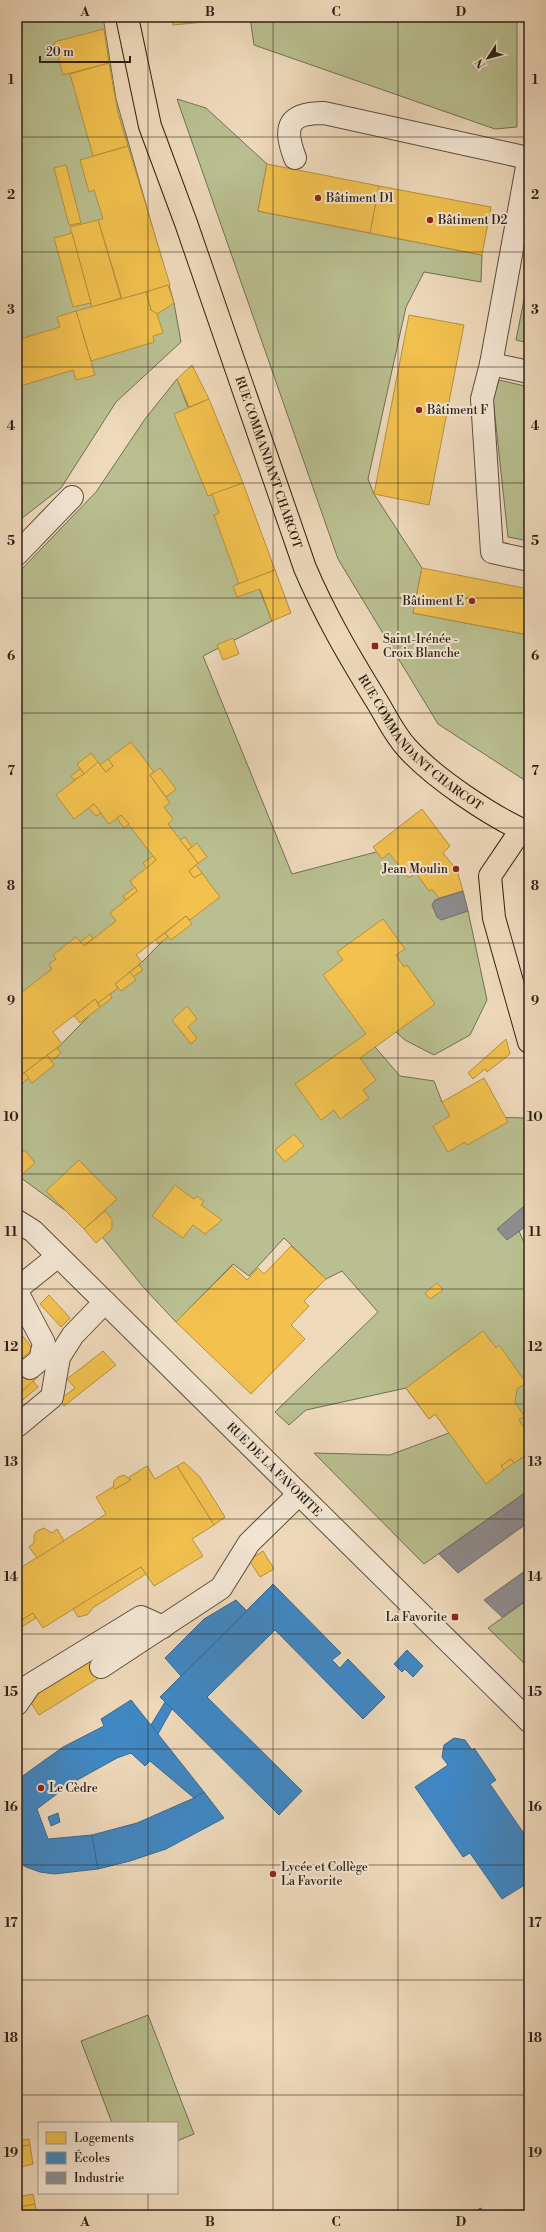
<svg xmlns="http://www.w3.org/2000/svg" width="546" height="2232" font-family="'Libre Bodoni',serif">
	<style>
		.green { fill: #b9bf90; stroke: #727054 }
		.homes { fill: #f2c14e; stroke: #b7913e }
		.schools { fill: #3f88c5; stroke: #396991 }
		.industry { fill: #8d8d92; stroke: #706d6d }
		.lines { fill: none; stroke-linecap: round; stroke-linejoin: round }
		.minor-casing { stroke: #5c4f40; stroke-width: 24 }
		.major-casing { stroke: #2c2117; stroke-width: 24 }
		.minor { stroke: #f4e6d3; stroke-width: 22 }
		.major { stroke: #eed9bb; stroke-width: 22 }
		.grid { fill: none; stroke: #2c2117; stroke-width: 1; stroke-opacity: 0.55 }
		.poi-dot { fill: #8f2418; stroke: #f4e6d3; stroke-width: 1.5 }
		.labels { text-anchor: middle; stroke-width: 4; stroke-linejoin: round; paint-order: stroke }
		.poi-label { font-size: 12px; fill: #2c2117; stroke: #f4e6d3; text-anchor: start }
		.street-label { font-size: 12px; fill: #2c2117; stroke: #f4e6d3 }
		.neatline { fill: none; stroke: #2c2117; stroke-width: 1.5 }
		.grid-label { font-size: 13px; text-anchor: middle; font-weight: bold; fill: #2c2117 }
	</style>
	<rect width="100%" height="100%" fill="#eed9bb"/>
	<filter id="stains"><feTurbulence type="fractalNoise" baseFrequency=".005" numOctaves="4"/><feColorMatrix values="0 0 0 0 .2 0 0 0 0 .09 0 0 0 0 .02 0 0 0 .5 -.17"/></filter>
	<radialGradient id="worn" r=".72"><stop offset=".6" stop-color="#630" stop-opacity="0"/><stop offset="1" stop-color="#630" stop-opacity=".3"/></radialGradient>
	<g class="green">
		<polygon points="17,17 103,17 116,99 174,303 181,342 116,402 61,488 17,522"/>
		<polygon points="250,17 517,17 517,127 495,129 254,45"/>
		<polygon points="177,99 206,108 267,164 258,211 482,255 481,282 424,272 406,307 368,479 374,494 422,568 413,613 529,635 529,783 438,724 338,559"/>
		<polygon points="529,274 529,343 516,340"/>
		<polygon points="177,379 272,621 203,656 292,874 399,846 448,879 468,911 487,1000 470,1035 434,1055 405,1040 381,1019 375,1047 400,1076 434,1081 442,1102 485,1117 526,1118 529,1126 529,1224 519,1231 529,1254 529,1490 424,1564 314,1453 390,1455 449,1433 435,1414 429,1419 406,1388 306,1410 289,1425 275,1412 378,1312 342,1271 326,1279 284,1238 249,1276 233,1264 176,1322 145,1289 103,1238 17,1175 17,1089 206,897 17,1002 17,574 96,492 145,419"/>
		<polygon points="499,380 529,387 529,541 508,537 493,398"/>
		<polygon points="529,1599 529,1668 488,1628"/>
		<polygon points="148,2015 194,2134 177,2141 177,2123 112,2123 81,2041"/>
	</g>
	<g class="homes">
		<polygon points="172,17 214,17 215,21 173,25"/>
		<polygon points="104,29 109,63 63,75 54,42"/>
		<polygon points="109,63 118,113 128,146 93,156 70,74"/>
		<polygon points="128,146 170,285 122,299 98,220 103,219 94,190 89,192 80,160"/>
		<polygon points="267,164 379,186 370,233 258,211"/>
		<polygon points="66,165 81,223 69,225 54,168"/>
		<polygon points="379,186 491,207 482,255 370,233"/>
		<polygon points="98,220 121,298 92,307 70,227"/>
		<polygon points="72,233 91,303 73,307 54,238"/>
		<polygon points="168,285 174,303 157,314 151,310 146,292"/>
		<polygon points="146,292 151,310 157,314 163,333 153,336 154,342 91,361 76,311"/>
		<polygon points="76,311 95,375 76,380 73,370 17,387 17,340 60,327 57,317"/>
		<polygon points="409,315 464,325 429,505 374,494"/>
		<polygon points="192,365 209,399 189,407 177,379"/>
		<polygon points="209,399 243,483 208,496 174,414"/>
		<polygon points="243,483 275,570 239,584 214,515 219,513 212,494"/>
		<polygon points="422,568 529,589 529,635 413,613"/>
		<polygon points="275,570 291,613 272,621 260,589 237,597 233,586"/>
		<polygon points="233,638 239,654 223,660 217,645"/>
		<polygon points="131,742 154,772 150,775 170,803 164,807 173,819 168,824 198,863 189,871 194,878 202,873 220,897 190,920 186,916 136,955 142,962 115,984 118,988 98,1003 95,999 53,1032 62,1044 17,1078 17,1000 19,999 17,996 52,969 49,964 56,959 53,955 76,937 84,946 116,921 110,913 137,891 130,881 156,860 121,815 109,824 94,804 74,819 56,795 98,762 106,772 113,766 108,759"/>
		<polygon points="91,753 98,762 84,774 77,764"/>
		<polygon points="108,759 113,766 106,772 100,765"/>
		<polygon points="160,768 176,789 166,797 150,775"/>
		<polygon points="80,769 84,774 74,780 71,776"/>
		<polygon points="94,804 101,813 96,816 89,808"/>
		<polygon points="422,809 450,846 443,853 457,870 463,891 439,898 432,889 429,891 416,873 409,878 389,853 382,859 373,847"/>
		<polygon points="121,815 129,824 124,828 117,818"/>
		<polygon points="185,837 192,847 188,850 180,840"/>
		<polygon points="197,843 207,857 198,863 188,850"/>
		<polygon points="153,856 156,860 147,868 143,863"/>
		<polygon points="196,865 202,873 194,878 189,871"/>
		<polygon points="135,887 137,891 126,900 123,896"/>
		<polygon points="186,916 192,924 171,940 165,933"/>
		<polygon points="383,919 405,949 396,955 404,967 407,965 435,1004 360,1058 376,1080 363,1090 369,1098 340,1119 334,1110 321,1120 295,1084 366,1034 323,975 343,960 337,952"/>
		<polygon points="165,933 168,937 158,944 156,940"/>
		<polygon points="90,934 93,938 84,946 80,942"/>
		<polygon points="139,965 143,970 133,977 130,972"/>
		<polygon points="130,972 136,980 121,991 115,984"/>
		<polygon points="110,994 112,998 100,1007 98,1003"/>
		<polygon points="95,999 100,1007 80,1023 74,1016"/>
		<polygon points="187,1006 197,1019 188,1027 197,1038 191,1044 172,1020"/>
		<polygon points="506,1039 510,1054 487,1072 485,1069 473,1079 468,1073"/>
		<polygon points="57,1048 61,1053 51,1061 47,1055"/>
		<polygon points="47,1055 54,1065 32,1083 24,1073"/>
		<polygon points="24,1073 29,1078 20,1085 17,1078"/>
		<polygon points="484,1078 508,1122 467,1145 465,1142 448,1152 433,1126 450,1116 442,1102"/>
		<polygon points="294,1134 304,1146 285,1162 275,1150"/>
		<polygon points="25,1150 35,1163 19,1177 17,1175 17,1157"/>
		<polygon points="79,1160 117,1199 84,1229 46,1191"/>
		<polygon points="175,1185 194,1199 197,1196 204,1201 201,1205 222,1220 205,1234 193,1225 183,1238 152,1216"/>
		<polygon points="105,1211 112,1219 112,1229 96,1243 84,1229"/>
		<polygon points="291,1246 326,1279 304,1301 309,1306 291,1325 305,1339 251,1394 176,1322 232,1266 247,1280 258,1268 264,1274"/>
		<polygon points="437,1283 443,1290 430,1299 425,1293"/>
		<polygon points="49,1295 70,1318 61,1327 40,1304"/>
		<polygon points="17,1329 33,1349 22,1358 38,1377 17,1396"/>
		<polygon points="483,1331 496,1348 499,1345 526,1383 517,1389 515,1402 524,1416 519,1420 529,1435 529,1453 514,1463 511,1459 501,1466 504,1470 486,1484 435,1414 429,1419 406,1388"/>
		<polygon points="103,1351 116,1365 64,1406 59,1400 75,1388 67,1379"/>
		<polygon points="33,1381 38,1387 17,1405 17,1396"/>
		<polygon points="511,1459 514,1463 504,1470 501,1466"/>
		<polygon points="184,1462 200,1477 225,1517 214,1525 177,1466"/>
		<polygon points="147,1466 155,1479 177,1466 214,1525 192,1539 203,1556 154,1586 141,1567 43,1628 33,1613 17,1623 17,1570 106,1514 96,1497 113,1487 115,1489 131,1480 129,1477"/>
		<polygon points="124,1475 131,1480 115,1489 113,1487 114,1481 118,1477"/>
		<polygon points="44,1528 52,1533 57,1529 64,1541 37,1558 29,1547 34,1543 34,1535 37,1531"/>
		<polygon points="263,1551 274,1569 260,1577 249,1560"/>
		<polygon points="141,1567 146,1574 94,1607 87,1615 78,1617 73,1609"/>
		<polygon points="33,1613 36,1618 17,1630 17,1623"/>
		<polygon points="95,1657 105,1674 39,1715 28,1698"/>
		<polygon points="29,2139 30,2145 17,2147 17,2141"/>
		<polygon points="30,2145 33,2164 17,2168 17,2147"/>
		<polygon points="33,2194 35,2204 19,2207 17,2197"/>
		<polygon points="17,2198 19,2207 35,2204 37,2215 17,2215"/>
	</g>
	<g class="schools">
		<polygon points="273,1584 341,1653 332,1660 340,1668 348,1659 385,1697 363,1719 275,1630 207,1697 302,1791 279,1815 160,1697"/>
		<polygon points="236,1600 247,1611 181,1676 165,1658 204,1619"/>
		<polygon points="407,1650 423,1666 413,1677 405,1669 402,1672 394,1664"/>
		<polygon points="131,1700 204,1792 194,1798 150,1761 145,1766 131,1753 117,1758 70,1784 37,1809 48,1839 92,1835 98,1869 54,1874 40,1872 26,1867 17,1861 17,1780 63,1747 104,1726 101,1719"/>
		<polygon points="165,1702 172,1709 158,1734 151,1725"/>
		<polygon points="454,1738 465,1740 472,1750 474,1748 496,1780 490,1784 529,1841 529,1889 526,1884 502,1899 470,1853 463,1857 415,1787 448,1765 442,1757 444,1745"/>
		<polygon points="204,1792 224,1818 166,1849 130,1861 98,1869 92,1835 137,1823 194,1798"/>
		<polygon points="58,1813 60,1822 51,1826 48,1817"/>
		<polygon points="481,2208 484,2215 466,2215"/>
	</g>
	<g class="industry">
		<polygon points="463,891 468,911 441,920 437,917 432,905 435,900"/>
		<polygon points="529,1202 529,1224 507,1240 497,1229"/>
		<polygon points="529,1490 529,1522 458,1573 439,1554"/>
		<polygon points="529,1568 529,1598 502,1617 484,1600"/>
	</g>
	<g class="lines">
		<defs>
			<g id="minor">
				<polyline points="529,156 491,364 482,399 492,552 529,560"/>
				<path d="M295,158C283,126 288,113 324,113L528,158"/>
				<polyline points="491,364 529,372"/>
				<polyline points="17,554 72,497"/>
				<path id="s1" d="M17,1221L33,1231L529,1721"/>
				<polyline points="17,1289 58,1256"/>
				<polyline points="17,1292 44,1343 40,1360 30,1368"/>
				<polyline points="17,1426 52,1397 59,1357 73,1335 105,1302"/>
				<polyline points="101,1667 221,1588 249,1543 299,1494"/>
				<polyline points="17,1704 30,1685 141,1617 163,1627"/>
			</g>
			<g id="major">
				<path id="s2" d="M127,17L150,126L186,223L305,568C325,615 349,656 376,700C386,716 394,734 407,748C434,778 492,817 529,833"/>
				<polyline points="521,830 490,876 494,918 529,1042"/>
			</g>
		</defs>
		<use href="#minor" class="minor-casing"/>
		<use href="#major" class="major-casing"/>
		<use href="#minor" class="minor"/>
		<use href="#major" class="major"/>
	</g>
	<path class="grid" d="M148,17V2123M273,17V2215M398,17V2215M17,137H529M17,252H529M17,367H529M17,483H529M17,598H529M17,713H529M17,828H529M17,943H529M17,1058H529M17,1174H529M17,1289H529M17,1404H529M17,1519H529M17,1634H529M17,1749H529M17,1865H529M17,1980H529M17,2095H529M148,2193V2215"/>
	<g class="poi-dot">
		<circle cx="318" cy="198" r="4"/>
		<circle cx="430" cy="220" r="4"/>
		<circle cx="419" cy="410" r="4"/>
		<circle cx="472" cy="601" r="4"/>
		<rect x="371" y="642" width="8" height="8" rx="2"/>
		<circle cx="456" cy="869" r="4"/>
		<rect x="451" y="1613" width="8" height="8" rx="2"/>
		<circle cx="41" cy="1788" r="4"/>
		<circle cx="273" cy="1874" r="4"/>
	</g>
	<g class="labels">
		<g class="poi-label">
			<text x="326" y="202">Bâtiment D1</text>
			<text x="438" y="224">Bâtiment D2</text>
			<text x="427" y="414">Bâtiment F</text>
			<text x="464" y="605" text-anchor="end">Bâtiment E</text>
			<text x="383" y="643">Saint-Irénée -<tspan x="383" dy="14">Croix Blanche</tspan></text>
			<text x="448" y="873" text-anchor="end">Jean Moulin</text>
			<text x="447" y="1621" text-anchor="end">La Favorite</text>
			<text x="49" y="1792">Le Cèdre</text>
			<text x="281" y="1871">Lycée et Collège<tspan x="281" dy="14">La Favorite</tspan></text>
		</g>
		<g class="street-label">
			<text dy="4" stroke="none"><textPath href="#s2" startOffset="468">RUE COMMANDANT CHARCOT</textPath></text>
			<text dy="4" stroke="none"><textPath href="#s2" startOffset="792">RUE COMMANDANT CHARCOT</textPath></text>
			<text dy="4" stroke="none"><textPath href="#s1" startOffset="358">RUE DE LA FAVORITE</textPath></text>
		</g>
	</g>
	<rect width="546" height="2232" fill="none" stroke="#eed9bb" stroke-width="44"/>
	<rect x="38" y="2122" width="140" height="72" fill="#f4e6d3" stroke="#a49788"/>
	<rect x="46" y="2132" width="20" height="12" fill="#f2c14e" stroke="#a49788"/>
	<text x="74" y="2142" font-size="12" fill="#2c2117">Logements</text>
	<rect x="46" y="2152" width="20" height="12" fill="#3f88c5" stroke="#a49788"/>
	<text x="74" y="2162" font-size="12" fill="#2c2117">Écoles</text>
	<rect x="46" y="2172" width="20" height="12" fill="#8d8d92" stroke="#a49788"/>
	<text x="74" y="2182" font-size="12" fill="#2c2117">Industrie</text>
	<g transform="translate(488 58) rotate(234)" stroke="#f4e6d3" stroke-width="3" paint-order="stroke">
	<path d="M0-3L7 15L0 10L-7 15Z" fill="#2c2117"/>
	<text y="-6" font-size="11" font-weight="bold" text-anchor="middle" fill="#2c2117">N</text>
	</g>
	<path d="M40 56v6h90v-6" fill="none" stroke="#2c2117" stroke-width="2"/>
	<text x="46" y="56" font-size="12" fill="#2c2117" stroke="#f4e6d3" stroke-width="3" paint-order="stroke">20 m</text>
	<rect x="22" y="22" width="502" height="2188" class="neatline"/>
	<g class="grid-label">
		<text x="85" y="16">A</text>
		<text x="210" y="16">B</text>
		<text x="336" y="16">C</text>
		<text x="461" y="16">D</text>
		<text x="11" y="84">1</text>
		<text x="535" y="84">1</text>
		<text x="11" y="199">2</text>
		<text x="535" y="199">2</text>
		<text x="11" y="314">3</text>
		<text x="535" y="314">3</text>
		<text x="11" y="430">4</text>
		<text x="535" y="430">4</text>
		<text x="11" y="545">5</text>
		<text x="535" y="545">5</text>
		<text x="11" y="660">6</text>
		<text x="535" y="660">6</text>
		<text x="11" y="775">7</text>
		<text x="535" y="775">7</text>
		<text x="11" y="890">8</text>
		<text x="535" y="890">8</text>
		<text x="11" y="1005">9</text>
		<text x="535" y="1005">9</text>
		<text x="11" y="1121">10</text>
		<text x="535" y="1121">10</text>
		<text x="11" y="1236">11</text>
		<text x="535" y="1236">11</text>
		<text x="11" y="1351">12</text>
		<text x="535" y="1351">12</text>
		<text x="11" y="1466">13</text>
		<text x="535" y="1466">13</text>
		<text x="11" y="1581">14</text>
		<text x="535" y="1581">14</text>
		<text x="11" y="1696">15</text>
		<text x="535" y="1696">15</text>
		<text x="11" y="1811">16</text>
		<text x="535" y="1811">16</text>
		<text x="11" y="1927">17</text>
		<text x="535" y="1927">17</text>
		<text x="11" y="2042">18</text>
		<text x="535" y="2042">18</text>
		<text x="11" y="2157">19</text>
		<text x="535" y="2157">19</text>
		<text x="85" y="2226">A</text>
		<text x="210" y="2226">B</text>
		<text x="336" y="2226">C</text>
		<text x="461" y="2226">D</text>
	</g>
	<rect width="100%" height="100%" filter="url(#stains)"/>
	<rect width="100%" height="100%" fill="url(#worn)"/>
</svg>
